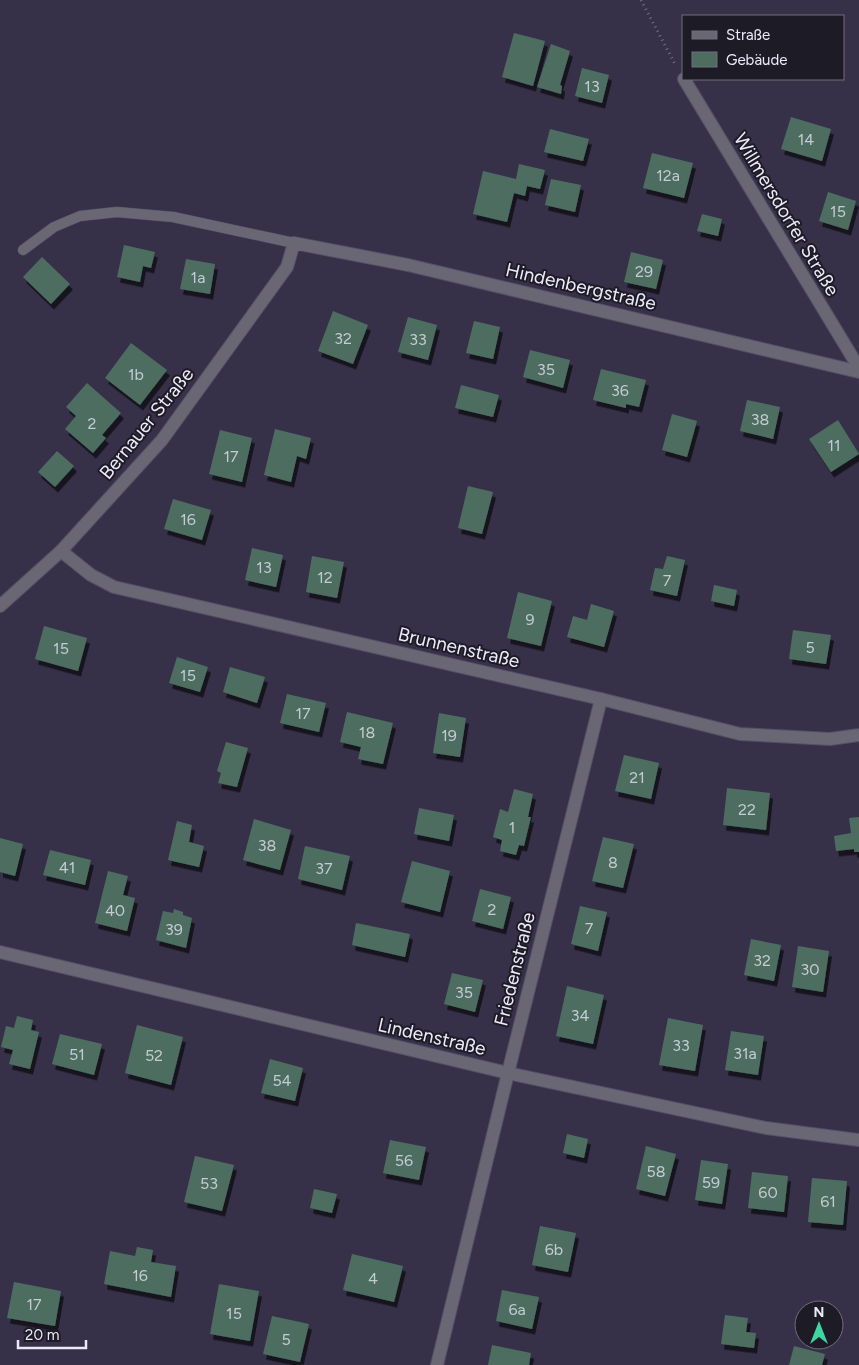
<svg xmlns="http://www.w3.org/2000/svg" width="859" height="1365" font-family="Figtree,sans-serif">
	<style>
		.building { fill: #4e6d60; filter: url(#shadow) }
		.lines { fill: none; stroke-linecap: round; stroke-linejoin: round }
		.service-casing { stroke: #534f65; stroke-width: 11 }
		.minor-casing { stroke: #534f65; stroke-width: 14 }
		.path { stroke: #747085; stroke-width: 3; stroke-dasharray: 1 4; stroke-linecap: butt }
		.service { stroke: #696773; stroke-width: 10 }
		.minor { stroke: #696773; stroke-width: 12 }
		.labels { text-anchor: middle; stroke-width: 4; stroke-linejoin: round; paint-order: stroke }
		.number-label { font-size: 16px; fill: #c4cbd3 }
		.street-label { font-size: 19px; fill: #eceaf9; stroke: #1d1b26 }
	</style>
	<defs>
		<filter id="shadow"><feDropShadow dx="3" dy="5.5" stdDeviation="0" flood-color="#0009"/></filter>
	</defs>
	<rect width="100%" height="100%" fill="#363149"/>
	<g class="building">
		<polygon points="514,33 545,41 533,86 502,77"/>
		<polygon points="551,44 570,51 560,85 562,86 561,94 537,87"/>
		<polygon points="582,68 609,75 602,103 575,96"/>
		<polygon points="791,117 831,129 822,161 781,149"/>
		<polygon points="550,129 589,139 583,161 544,152"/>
		<polygon points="652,153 693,163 684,198 643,188"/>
		<polygon points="519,164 545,170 540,189 527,186 525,196 514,193 507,222 473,214 483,171 516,179"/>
		<polygon points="551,179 581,185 575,212 545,205"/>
		<polygon points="828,192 856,201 848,230 819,221"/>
		<polygon points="702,214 722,219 718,236 697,231"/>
		<polygon points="124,245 155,252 151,268 143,266 140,282 117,277"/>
		<polygon points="631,252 663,260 656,289 624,282"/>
		<polygon points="42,257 70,284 51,304 23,277"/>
		<polygon points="186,259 215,264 210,294 180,289"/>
		<polygon points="333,311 368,325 353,364 318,351"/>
		<polygon points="408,317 437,325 428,360 398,352"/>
		<polygon points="474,321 500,327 493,359 466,353"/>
		<polygon points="131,343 167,370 140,405 105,378"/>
		<polygon points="530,350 570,360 563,388 523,377"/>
		<polygon points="601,369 646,380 639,407 626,404 626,408 593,400"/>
		<polygon points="87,383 121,413 102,435 106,438 93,453 65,429 76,416 66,407"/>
		<polygon points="461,385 499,395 493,417 455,408"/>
		<polygon points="747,400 780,407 773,439 740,431"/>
		<polygon points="672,414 697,421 687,457 662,450"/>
		<polygon points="838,420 859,454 831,472 809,439"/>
		<polygon points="275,429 311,438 306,459 297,456 291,482 264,475"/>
		<polygon points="220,430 252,438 242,482 209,474"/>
		<polygon points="57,451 74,466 55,487 38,472"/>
		<polygon points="468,486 493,492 482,534 458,528"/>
		<polygon points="173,499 211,510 202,540 164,529"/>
		<polygon points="252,548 283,555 276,587 245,580"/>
		<polygon points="312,556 344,562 337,598 306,592"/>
		<polygon points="667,556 685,560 677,596 650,590 655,568 663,569"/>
		<polygon points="714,585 737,590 734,606 711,601"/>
		<polygon points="518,592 552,601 541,646 507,638"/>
		<polygon points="591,604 614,611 604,647 567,637 573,616 587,620"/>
		<polygon points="44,626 87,638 78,671 35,659"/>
		<polygon points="793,630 831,635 826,664 789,659"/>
		<polygon points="177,657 208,667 200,692 169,683"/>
		<polygon points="230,667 265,677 257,703 223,692"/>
		<polygon points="287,694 326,703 319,732 280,723"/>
		<polygon points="347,712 393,723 383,764 358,759 361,747 340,742"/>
		<polygon points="439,713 466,718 460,757 433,753"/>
		<polygon points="226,742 248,748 237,787 218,783 221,773 217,771"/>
		<polygon points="624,755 659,763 651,799 615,791"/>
		<polygon points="727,788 770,793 766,830 723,825"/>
		<polygon points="514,789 533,794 528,817 531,817 524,846 519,845 516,855 500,851 502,840 493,837 500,809 508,812"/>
		<polygon points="419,808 454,815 449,841 414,834"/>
		<polygon points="859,817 859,852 854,852 854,849 836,851 834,836 851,833 849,818"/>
		<polygon points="254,819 291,830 280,870 243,860"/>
		<polygon points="177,821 192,825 189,842 204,846 199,867 168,860"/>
		<polygon points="603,837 634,844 623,888 592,881"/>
		<polygon points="0,838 23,844 15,876 0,872"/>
		<polygon points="305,846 350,856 342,890 298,879"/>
		<polygon points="50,850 91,860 85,885 43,875"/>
		<polygon points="412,861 450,871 440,912 401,902"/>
		<polygon points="108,871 128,876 123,895 135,898 127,931 95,923"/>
		<polygon points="480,889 511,897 503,929 472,921"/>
		<polygon points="580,906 607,912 598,951 571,944"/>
		<polygon points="174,909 183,912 183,915 192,918 186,948 156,940 163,911 173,913"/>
		<polygon points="356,923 410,934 405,957 352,945"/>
		<polygon points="751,939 781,945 774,981 744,975"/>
		<polygon points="798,946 829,951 823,992 792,987"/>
		<polygon points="452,973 483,980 475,1012 444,1004"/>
		<polygon points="567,986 604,995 593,1044 556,1036"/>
		<polygon points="17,1016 33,1020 31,1030 39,1032 30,1069 9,1064 13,1050 1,1047 6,1026 14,1028"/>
		<polygon points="668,1018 703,1025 695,1071 659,1065"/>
		<polygon points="137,1025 183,1037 171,1085 125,1073"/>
		<polygon points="731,1031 764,1036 758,1075 725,1070"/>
		<polygon points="60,1034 102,1044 94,1075 52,1064"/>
		<polygon points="270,1059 303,1068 295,1101 261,1093"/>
		<polygon points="567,1134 588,1139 584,1158 563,1153"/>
		<polygon points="390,1140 426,1147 419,1180 383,1173"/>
		<polygon points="646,1146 676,1154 665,1196 636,1189"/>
		<polygon points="195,1156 234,1165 222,1211 184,1202"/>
		<polygon points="701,1160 728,1164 722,1204 695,1200"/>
		<polygon points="752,1172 788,1176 784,1212 748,1208"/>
		<polygon points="812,1178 847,1181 843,1225 808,1222"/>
		<polygon points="314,1189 337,1194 332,1213 310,1208"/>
		<polygon points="540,1226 576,1233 568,1272 532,1265"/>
		<polygon points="137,1247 153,1250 151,1262 176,1266 171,1297 104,1284 110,1251 135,1256"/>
		<polygon points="352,1254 403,1266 394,1302 343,1290"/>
		<polygon points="14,1282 61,1291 55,1326 7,1318"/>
		<polygon points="219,1284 259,1291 250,1341 210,1334"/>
		<polygon points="502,1290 539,1297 532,1329 496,1321"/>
		<polygon points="725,1315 748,1318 746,1332 756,1333 754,1348 721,1344"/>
		<polygon points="272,1316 309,1324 300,1362 263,1354"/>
		<polygon points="492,1345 531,1353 529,1365 488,1365"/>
		<polygon points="794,1346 825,1354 822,1365 789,1365"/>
	</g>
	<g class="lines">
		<defs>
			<polyline id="service" points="23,250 54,227 80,216 117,212 173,217 294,243"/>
			<g id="minor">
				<polyline points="684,79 859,368"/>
				<polyline points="61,551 91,575 114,587 601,699 740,734 830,739 859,735"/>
				<polyline points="0,606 61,551 162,440 287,267 294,243 408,265 859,372"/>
				<polyline points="0,952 508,1073 766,1128 859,1140"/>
				<polyline points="437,1365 508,1073 601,699"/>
			</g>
		</defs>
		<use href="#service" class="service-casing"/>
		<use href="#minor" class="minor-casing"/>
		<polyline class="path" points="641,0 676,66"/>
		<use href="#service" class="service"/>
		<use href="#minor" class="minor"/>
	</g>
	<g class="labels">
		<g class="number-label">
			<text x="592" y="92">13</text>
			<text x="806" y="145">14</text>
			<text x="668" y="181">12a</text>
			<text x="838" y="217">15</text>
			<text x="644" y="277">29</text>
			<text x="198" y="283">1a</text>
			<text x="343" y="344">32</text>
			<text x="418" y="345">33</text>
			<text x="546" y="375">35</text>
			<text x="136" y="380">1b</text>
			<text x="620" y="396">36</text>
			<text x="760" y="425">38</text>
			<text x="92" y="429">2</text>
			<text x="834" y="451">11</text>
			<text x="231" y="462">17</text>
			<text x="188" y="525">16</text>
			<text x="264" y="573">13</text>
			<text x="325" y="583">12</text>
			<text x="667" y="586">7</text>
			<text x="530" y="625">9</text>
			<text x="810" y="653">5</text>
			<text x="61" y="654">15</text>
			<text x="188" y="681">15</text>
			<text x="303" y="719">17</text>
			<text x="367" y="738">18</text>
			<text x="449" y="741">19</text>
			<text x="637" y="783">21</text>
			<text x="747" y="815">22</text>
			<text x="512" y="833">1</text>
			<text x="267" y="851">38</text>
			<text x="613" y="868">8</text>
			<text x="67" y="873">41</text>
			<text x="324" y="874">37</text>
			<text x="492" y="915">2</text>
			<text x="115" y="916">40</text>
			<text x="589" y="934">7</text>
			<text x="174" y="935">39</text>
			<text x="762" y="966">32</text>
			<text x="810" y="975">30</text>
			<text x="464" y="998">35</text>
			<text x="580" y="1021">34</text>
			<text x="681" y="1051">33</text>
			<text x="745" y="1059">31a</text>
			<text x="77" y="1060">51</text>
			<text x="154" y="1061">52</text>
			<text x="282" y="1086">54</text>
			<text x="404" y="1166">56</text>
			<text x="656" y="1177">58</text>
			<text x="711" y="1188">59</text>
			<text x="209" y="1189">53</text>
			<text x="768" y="1198">60</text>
			<text x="828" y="1207">61</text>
			<text x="554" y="1255">6b</text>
			<text x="140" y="1281">16</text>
			<text x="373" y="1284">4</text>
			<text x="34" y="1310">17</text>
			<text x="517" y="1315">6a</text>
			<text x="234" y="1319">15</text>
			<text x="286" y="1345">5</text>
		</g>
		<g class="street-label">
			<text transform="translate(787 214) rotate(59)" y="7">Willmersdorfer Straße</text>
			<text transform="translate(581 286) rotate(13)" y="7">Hindenbergstraße</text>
			<text transform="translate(146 423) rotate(-51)" y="7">Bernauer Straße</text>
			<text transform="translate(459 647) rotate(13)" y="7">Brunnenstraße</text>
			<text transform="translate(514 969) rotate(-76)" y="7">Friedenstraße</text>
			<text transform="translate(432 1036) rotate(13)" y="7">Lindenstraße</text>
		</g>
	</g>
	<rect x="682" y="15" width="162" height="65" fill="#1d1b26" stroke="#706e7a"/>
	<rect x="692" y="31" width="25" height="8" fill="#696773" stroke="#706e7a"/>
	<text x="726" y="40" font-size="15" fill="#eceaf9">Straße</text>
	<rect x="692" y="52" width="25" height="15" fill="#4e6d60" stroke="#706e7a"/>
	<text x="726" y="65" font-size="15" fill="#eceaf9">Gebäude</text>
	<g transform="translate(819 1325)"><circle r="24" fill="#1d1b26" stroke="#706e7a"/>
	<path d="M0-4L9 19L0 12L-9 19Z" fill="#40d4a2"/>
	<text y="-8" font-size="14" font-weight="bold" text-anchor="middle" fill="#eceaf9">N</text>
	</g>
	<path d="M18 1340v8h68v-8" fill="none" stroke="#eceaf9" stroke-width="2.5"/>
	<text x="25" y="1340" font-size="15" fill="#eceaf9" stroke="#1d1b26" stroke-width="4" paint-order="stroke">20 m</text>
</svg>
